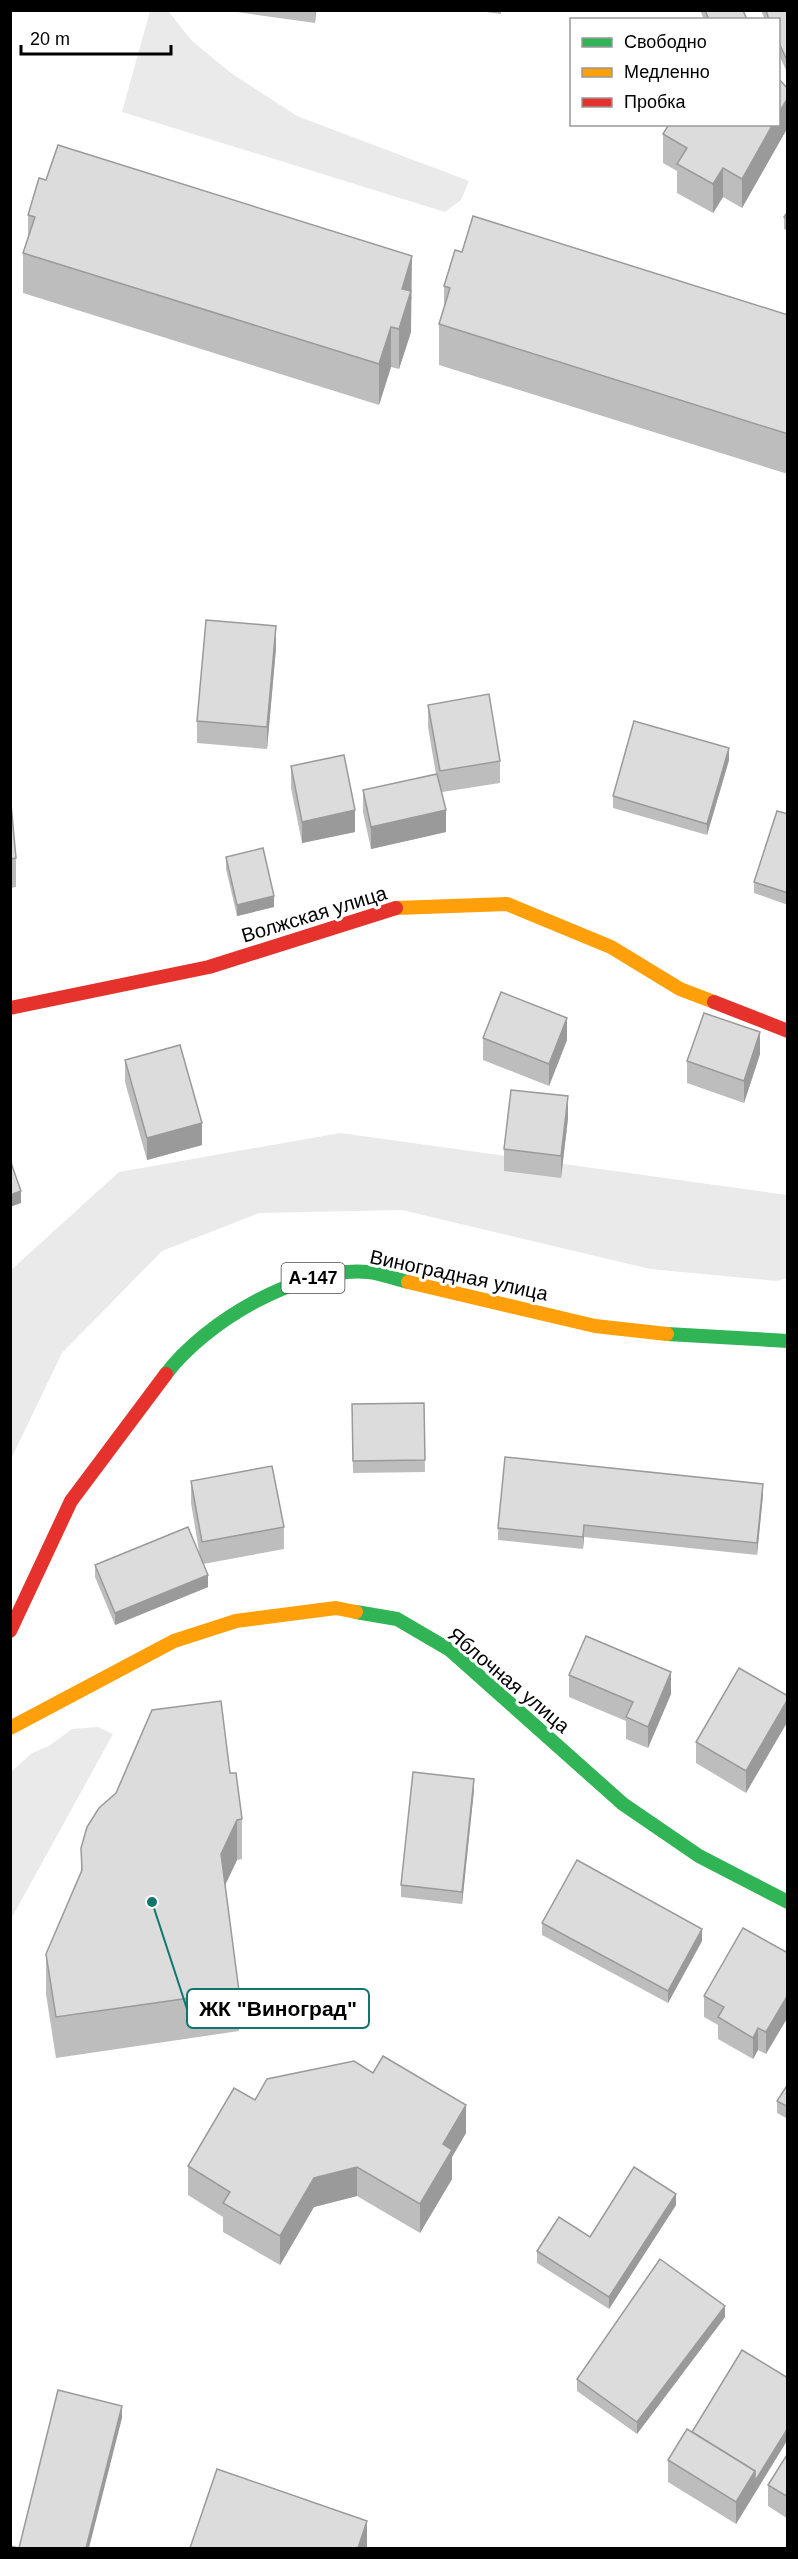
<svg xmlns="http://www.w3.org/2000/svg" width="798" height="2559" font-family="Arial,sans-serif">
	<style>
		.green { fill: #eaeaea }
		.lines { fill: none; stroke-linecap: round; stroke-linejoin: round }
		.fast { stroke: #30b455; stroke-width: 14 }
		.slow { stroke: #ff9f0a; stroke-width: 14 }
		.jam { stroke: #e5322d; stroke-width: 14 }
		.wall { fill: #bdbdbd }
		.shaded-wall { fill: #9a9a9a }
		.building { fill: #dcdcdc; stroke: #9a9a9a; stroke-width: 1.5 }
		.labels { text-anchor: middle; stroke-width: 6; stroke-linejoin: round; paint-order: stroke }
		.shield { fill: #fff; stroke: #4c4c4c; stroke-width: 1.5 }
		.shield-label { font-size: 18px; font-weight: bold; fill: #000 }
		.street-label { font-size: 20px; fill: #000; stroke: #fff }
		.leader { fill: none; stroke: #0f766e; stroke-width: 2 }
		.callout-dot { fill: #0f766e; stroke: #fff; stroke-width: 2 }
		.callout { fill: #fff; stroke: #0f766e; stroke-width: 2 }
		.callout-label { font-size: 21px; text-anchor: middle; font-weight: bold; fill: #000 }
	</style>
	<rect width="100%" height="100%" fill="#fff"/>
	<g class="green">
		<polygon points="150,11 168,11 192,41 231,73 297,116 469,181 461,200 445,212 122,112"/>
		<polygon points="340,1133 787,1195 787,1278 777,1281 650,1269 402,1210 259,1213 162,1251 62,1353 11,1459 11,1270 119,1172"/>
		<polygon points="98,1727 113,1734 11,1919 11,1772 32,1753 49,1746 72,1729"/>
	</g>
	<g class="lines">
		<g class="fast">
			<polyline points="667,1334 788,1341"/>
			<path d="M166,1374C206,1321 300,1266 368,1272C381,1273 395,1279 408,1282"/>
			<polyline points="356,1612 397,1619 450,1650 623,1804 699,1856 788,1902"/>
		</g>
		<g class="slow">
			<polyline points="396,908 507,904 611,947 680,989 714,1002"/>
			<polyline points="408,1282 595,1326 667,1334"/>
			<polyline points="10,1728 174,1641 236,1621 336,1608 356,1612"/>
		</g>
		<g class="jam">
			<polyline points="714,1002 788,1031"/>
			<polyline points="10,1008 209,967 396,908"/>
			<polyline points="10,1631 71,1501 166,1374"/>
		</g>
	</g>
	<g class="wall">
		<polygon points="223,10 316,10 315,23"/>
		<polygon points="470,10 501,10 501,14"/>
		<polygon points="700,10 743,10 747,20 704,20"/>
		<polygon points="761,10 788,10 788,74 778,53 778,20 765,20"/>
		<polygon points="788,89 788,127 742,208 723,197 713,213 677,193 677,171 663,163 663,134"/>
		<polygon points="28,215 412,297 411,300 411,332 399,369 391,367 379,405 23,293 23,253 28,238"/>
		<polygon points="784,217 788,219 788,231 784,229"/>
		<polygon points="462,252 788,315 788,474 439,365 439,324 444,309 444,286"/>
		<polygon points="276,648 267,749 197,743 197,721"/>
		<polygon points="428,705 500,761 500,783 442,792 446,832 371,849 363,812 363,790 436,774 428,727"/>
		<polygon points="729,760 707,835 613,808 613,796"/>
		<polygon points="291,766 355,832 302,843 291,788"/>
		<polygon points="10,793 16,858 16,887 10,888"/>
		<polygon points="788,814 788,905 754,893 754,882"/>
		<polygon points="226,857 274,907 237,916 226,869"/>
		<polygon points="483,1038 567,1040 549,1086 483,1060"/>
		<polygon points="760,1054 744,1103 687,1083 687,1061"/>
		<polygon points="125,1060 202,1145 147,1160 125,1082"/>
		<polygon points="568,1118 561,1178 504,1171 504,1149"/>
		<polygon points="424,1403 425,1472 353,1473 352,1404"/>
		<polygon points="191,1481 284,1527 284,1549 203,1564 208,1587 115,1625 95,1577 95,1565 200,1557 191,1503"/>
		<polygon points="763,1495 757,1555 584,1537 583,1549 498,1540 498,1528"/>
		<polygon points="569,1675 671,1694 648,1748 626,1739 626,1721 569,1697"/>
		<polygon points="788,1696 746,1793 696,1763 696,1742"/>
		<polygon points="230,1773 242,1819 242,1859 237,1860 225,1885 239,1991 239,2031 56,2058 46,1994 46,1954 81,1874 81,1848"/>
		<polygon points="474,1790 462,1904 401,1897 401,1885"/>
		<polygon points="542,1923 702,1941 668,2003 542,1935"/>
		<polygon points="788,1953 766,2054 758,2050 753,2059 718,2039 718,2025 704,2017 704,1996"/>
		<polygon points="788,2084 788,2119 777,2113 777,2101"/>
		<polygon points="255,2100 466,2133 452,2157 452,2179 420,2233 357,2196 314,2207 280,2265 223,2232 223,2217 188,2195 188,2166"/>
		<polygon points="676,2205 609,2309 537,2263 537,2251 590,2237"/>
		<polygon points="725,2317 637,2434 577,2391 577,2379"/>
		<polygon points="788,2378 788,2439 736,2524 668,2482 668,2460 692,2432"/>
		<polygon points="788,2453 788,2519 768,2506 768,2485"/>
	</g>
	<g class="shaded-wall">
		<polygon points="315,10 316,10 315,23"/>
		<polygon points="788,98 788,127 742,208 742,179 773,124 778,124 778,114"/>
		<polygon points="723,168 723,197 713,213 713,184"/>
		<polygon points="412,256 411,332 399,369 399,329 402,289"/>
		<polygon points="391,327 391,367 379,405 379,364"/>
		<polygon points="276,626 276,648 267,749 267,727"/>
		<polygon points="729,748 729,760 707,835 707,824"/>
		<polygon points="355,810 355,832 302,843 302,822"/>
		<polygon points="446,810 446,832 371,849 371,827"/>
		<polygon points="274,896 274,907 237,916 237,905"/>
		<polygon points="567,1018 567,1040 549,1086 549,1064"/>
		<polygon points="760,1032 760,1054 744,1103 744,1081"/>
		<polygon points="568,1096 568,1118 561,1178 561,1156"/>
		<polygon points="202,1123 202,1145 147,1160 147,1138"/>
		<polygon points="21,1191 21,1203 10,1207 10,1195"/>
		<polygon points="763,1484 763,1495 757,1555 757,1543"/>
		<polygon points="584,1525 584,1537 583,1549 583,1537"/>
		<polygon points="208,1575 208,1587 115,1625 115,1613"/>
		<polygon points="671,1672 671,1694 648,1748 648,1727"/>
		<polygon points="788,1699 788,1721 746,1793 746,1771"/>
		<polygon points="474,1779 474,1790 462,1904 462,1892"/>
		<polygon points="237,1820 237,1860 221,1894 221,1854"/>
		<polygon points="702,1929 702,1941 668,2003 668,1991"/>
		<polygon points="788,1995 788,2017 766,2054 766,2032"/>
		<polygon points="758,2028 758,2050 753,2059 753,2038"/>
		<polygon points="466,2105 466,2133 452,2157 452,2179 420,2233 420,2204 443,2144"/>
		<polygon points="357,2167 357,2196 314,2207 280,2265 280,2236 314,2178"/>
		<polygon points="676,2194 676,2205 609,2309 609,2297"/>
		<polygon points="725,2306 725,2317 637,2434 637,2422"/>
		<polygon points="122,2406 122,2418 89,2548 86,2548"/>
		<polygon points="788,2428 788,2439 736,2524 736,2502 755,2471"/>
		<polygon points="367,2521 367,2548 358,2548"/>
	</g>
	<g class="building">
		<polygon points="705,10 743,10 747,20 709,20"/>
		<polygon points="766,10 788,10 788,62 778,41 778,20 769,20"/>
		<polygon points="778,78 788,89 788,98 778,114"/>
		<polygon points="669,124 773,124 742,179 723,168 713,184 677,164 687,148 663,134"/>
		<polygon points="58,145 412,256 402,289 411,291 399,329 391,327 379,364 23,253 35,217 28,215 39,178 46,180"/>
		<polygon points="788,211 788,219 784,217"/>
		<polygon points="473,216 788,315 788,434 439,324 450,288 444,286 455,250 462,252"/>
		<polygon points="206,620 276,626 267,727 197,721"/>
		<polygon points="489,694 500,761 440,771 428,705"/>
		<polygon points="634,721 729,748 707,824 613,796"/>
		<polygon points="344,755 355,810 302,822 291,766"/>
		<polygon points="437,774 446,810 371,827 363,790"/>
		<polygon points="10,793 16,858 10,859"/>
		<polygon points="777,811 788,814 788,893 754,882"/>
		<polygon points="263,848 274,896 237,905 226,857"/>
		<polygon points="501,992 567,1018 549,1064 483,1038"/>
		<polygon points="704,1013 760,1032 744,1081 687,1061"/>
		<polygon points="180,1045 202,1123 147,1138 125,1060"/>
		<polygon points="511,1090 568,1096 561,1156 504,1149"/>
		<polygon points="10,1160 21,1191 10,1195"/>
		<polygon points="424,1403 425,1460 353,1461 352,1404"/>
		<polygon points="505,1457 763,1484 757,1543 584,1525 583,1537 498,1528"/>
		<polygon points="272,1466 284,1527 202,1542 191,1481"/>
		<polygon points="188,1527 208,1575 115,1613 95,1565"/>
		<polygon points="586,1636 671,1672 648,1727 626,1717 633,1702 569,1675"/>
		<polygon points="739,1668 788,1696 788,1699 746,1771 696,1742"/>
		<polygon points="221,1701 230,1773 236,1773 242,1819 237,1820 221,1854 239,1991 56,2017 46,1954 82,1870 81,1848 87,1827 99,1808 116,1793 152,1710"/>
		<polygon points="413,1772 474,1779 462,1892 401,1885"/>
		<polygon points="577,1860 702,1929 668,1991 542,1923"/>
		<polygon points="743,1928 788,1953 788,1995 766,2032 758,2028 753,2038 718,2017 724,2007 704,1996"/>
		<polygon points="383,2056 466,2105 443,2144 452,2150 420,2204 357,2167 314,2178 280,2236 223,2203 230,2192 188,2166 234,2088 255,2100 267,2079 354,2061 373,2073"/>
		<polygon points="788,2084 788,2107 777,2101"/>
		<polygon points="634,2167 676,2194 609,2297 537,2251 559,2217 590,2237"/>
		<polygon points="660,2259 725,2306 637,2422 577,2379"/>
		<polygon points="742,2350 788,2378 788,2428 755,2481 755,2471 692,2432"/>
		<polygon points="58,2390 122,2406 86,2548 10,2548 10,2546 19,2548"/>
		<polygon points="687,2429 755,2471 736,2502 668,2460"/>
		<polygon points="788,2453 788,2497 768,2485"/>
		<polygon points="217,2469 367,2521 358,2548 190,2548"/>
	</g>
	<g class="labels">
		<rect class="shield" x="281.5" y="1263" width="63" height="30" rx="4.5"/>
		<g class="shield-label">
			<text x="313" y="1284">А-147</text>
		</g>
		<g class="street-label">
			<text transform="translate(314 914) rotate(-17)" y="7">Волжская улица</text>
			<text transform="translate(459 1275) rotate(12)" y="7">Виноградная улица</text>
			<text transform="translate(509 1680) rotate(40)" y="7">Яблочная улица</text>
		</g>
	</g>
	<path class="leader" d="M152 1902L187 2009"/>
	<circle class="callout-dot" cx="152" cy="1902" r="6"/>
	<rect class="callout" x="187" y="1989" width="182" height="39" rx="6"/>
	<g class="callout-label">
		<text x="278" y="2016">ЖК "Виноград"</text>
	</g>
	<rect width="798" height="2559" fill="none" stroke="#000000" stroke-width="24"/>
	<rect x="570" y="18" width="210" height="108" fill="#ffffff" stroke="#999999" stroke-width="1.5"/>
	<rect x="582" y="38" width="30" height="9" fill="#30b455" stroke="#999999" stroke-width="1.5"/>
	<text x="624" y="48" font-size="18" fill="#000000">Свободно</text>
	<rect x="582" y="68" width="30" height="9" fill="#ff9f0a" stroke="#999999" stroke-width="1.5"/>
	<text x="624" y="78" font-size="18" fill="#000000">Медленно</text>
	<rect x="582" y="98" width="30" height="9" fill="#e5322d" stroke="#999999" stroke-width="1.5"/>
	<text x="624" y="108" font-size="18" fill="#000000">Пробка</text>
	<path d="M21 45v9h150v-9" fill="none" stroke="#000000" stroke-width="3"/>
	<text x="30" y="45" font-size="18" fill="#000000" stroke="#ffffff" stroke-width="4.5" paint-order="stroke">20 m</text>
</svg>
